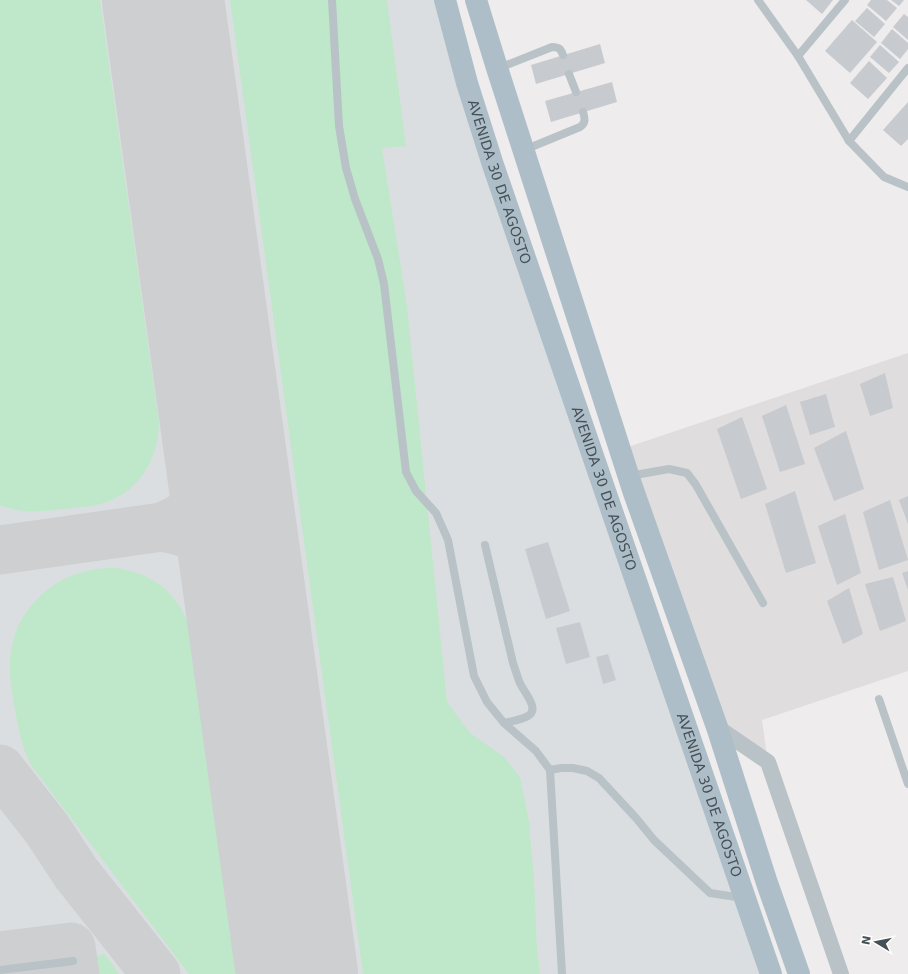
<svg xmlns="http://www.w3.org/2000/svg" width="908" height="974" font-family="'DejaVu Sans',sans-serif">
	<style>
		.education { fill: #dfdddd }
		.airport { fill: #dbdee0 }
		.green { fill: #bee8c9 }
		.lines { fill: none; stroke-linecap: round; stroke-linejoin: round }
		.taxiway { stroke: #cecfd0; stroke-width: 49 }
		.runway { stroke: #cecfd0; stroke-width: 122 }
		.building { fill: #c7cace }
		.service { stroke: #b8c2c7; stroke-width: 8 }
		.minor { stroke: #b8c2c7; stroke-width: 16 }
		.primary { stroke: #aebec8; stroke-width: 22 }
		.labels { text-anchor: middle; stroke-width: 3; stroke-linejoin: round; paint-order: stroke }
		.street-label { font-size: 14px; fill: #465157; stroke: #fff }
	</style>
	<rect width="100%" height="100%" fill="#eeecec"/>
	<polygon class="education" points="908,353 908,671 762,720 768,762 717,727 619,450"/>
	<polygon class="airport" points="0,0 445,0 771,974 0,974"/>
	<g class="green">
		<path d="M0,0H100L159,423C158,462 137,495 97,505C86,507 74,508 63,509C41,512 22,514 0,505Z"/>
		<polygon points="230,0 387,0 406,146 382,148 407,306 447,702 470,733 504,757 520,777 529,821 534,879 537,948 540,974 363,974"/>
		<path d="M117,568C155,575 175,591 190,627L238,974H189L31,765C21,746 18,726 14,704C12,690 9,676 10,662C11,618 45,580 87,571C97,568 107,568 117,568Z"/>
		<polygon points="105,954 119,974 89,974 87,958"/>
	</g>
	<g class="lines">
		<g class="taxiway">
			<path d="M162,527C203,534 225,548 244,586"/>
			<path d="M0,550L162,527C201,512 220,487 225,445"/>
			<polyline points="0,769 47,829 76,873 156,974"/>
			<polyline points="0,956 71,947 75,974"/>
		</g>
		<polyline class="runway" points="163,0 297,974"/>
	</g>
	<g class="building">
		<polygon points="806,0 833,0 822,14"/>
		<polygon points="871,0 887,0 897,8 886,21 867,5"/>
		<polygon points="891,0 904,0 899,6"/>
		<polygon points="867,8 885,24 874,37 855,21"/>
		<polygon points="904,14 908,17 908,40 893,27"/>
		<polygon points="852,20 877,42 850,73 825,51"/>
		<polygon points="892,29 908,43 908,49 900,59 881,43"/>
		<polygon points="600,44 605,63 536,84 531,65"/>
		<polygon points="880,45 899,62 889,73 870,57"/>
		<polygon points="869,61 887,78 868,99 850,83"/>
		<polygon points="612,82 617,102 551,122 545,101"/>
		<polygon points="908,102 908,139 901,146 883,130"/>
		<polygon points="885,373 893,408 870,416 860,384"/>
		<polygon points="826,394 835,427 810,435 800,402"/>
		<polygon points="786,405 805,464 780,472 762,416"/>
		<polygon points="742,417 767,489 741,499 717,429"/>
		<polygon points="846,431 864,489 834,501 814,448"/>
		<polygon points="795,491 816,563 786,573 765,504"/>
		<polygon points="908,496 908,524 899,500"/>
		<polygon points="890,500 908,560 879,570 863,512"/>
		<polygon points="845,514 861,573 837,585 818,526"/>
		<polygon points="548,542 570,611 546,619 525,549"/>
		<polygon points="908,571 908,590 902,573"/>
		<polygon points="893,577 906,621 880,631 865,584"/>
		<polygon points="849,588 863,634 843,644 827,601"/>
		<polygon points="580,622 590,657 566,664 556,628"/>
		<polygon points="608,654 616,680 603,684 596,657"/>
	</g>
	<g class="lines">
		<g class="service">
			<polyline points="332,0 339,126 346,168 355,199 378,259 384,284 406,472 416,491 436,513 448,540 474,676 487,702 504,723 536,751 550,770 562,974"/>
			<polyline points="758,0 798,56 849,141 884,177 908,187"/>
			<polyline points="798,56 845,0"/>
			<path d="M499,68L552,47C559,47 561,49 563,55"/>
			<polyline points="569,74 576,92"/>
			<polyline points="849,141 908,68"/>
			<path d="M524,150L580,127C586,123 585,118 583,112"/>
			<polyline points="629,476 669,469 687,473 696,485 763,603"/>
			<path d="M485,545L513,663C515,669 517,675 519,681C522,690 541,709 528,716C521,720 511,721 504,723"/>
			<polyline points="879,699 908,784"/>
			<polyline points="550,770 561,768 573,768 587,771 599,778 636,818 654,840 710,893 743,898"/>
			<polyline points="0,970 73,961"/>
		</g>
		<polyline class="minor" points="717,727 768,762 841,974"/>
		<g class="primary">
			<path id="s1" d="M445,0L467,83L493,165L771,974"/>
			<polyline points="476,0 497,68 633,490 717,727 767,883 799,974"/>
		</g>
	</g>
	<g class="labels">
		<g class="street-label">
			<text dy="5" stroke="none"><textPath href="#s1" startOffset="190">AVENIDA 30 DE AGOSTO</textPath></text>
			<text dy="5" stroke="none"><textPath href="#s1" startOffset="514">AVENIDA 30 DE AGOSTO</textPath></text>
			<text dy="5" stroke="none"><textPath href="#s1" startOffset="838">AVENIDA 30 DE AGOSTO</textPath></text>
		</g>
	</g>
	<g transform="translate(876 942) rotate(280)" stroke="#ffffff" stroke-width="3" paint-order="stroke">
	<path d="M0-3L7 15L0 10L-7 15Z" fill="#465157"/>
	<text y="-6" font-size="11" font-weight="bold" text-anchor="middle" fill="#465157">N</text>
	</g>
</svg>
